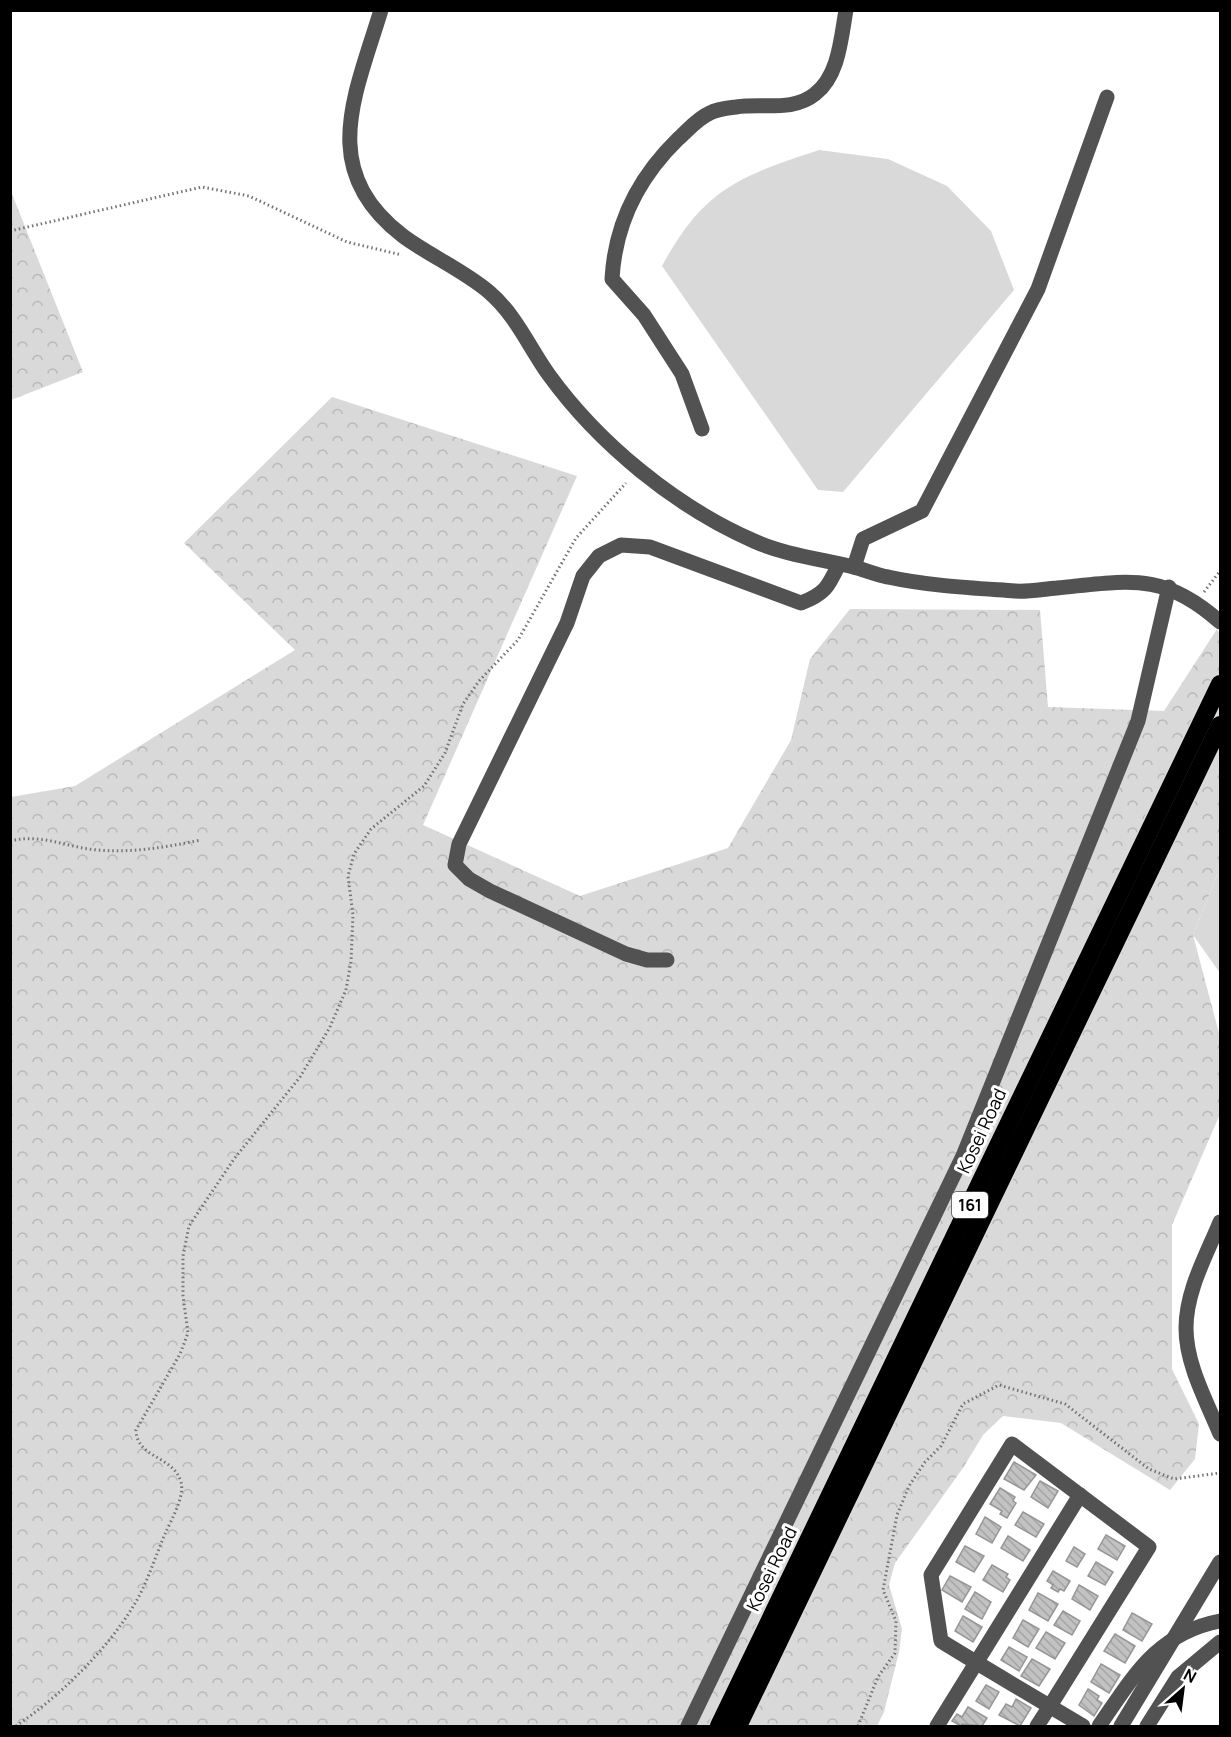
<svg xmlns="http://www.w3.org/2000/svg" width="1231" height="1737" font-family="Manrope,sans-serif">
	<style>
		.green { fill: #d9d9d9 }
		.forest { fill: url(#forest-crowns) }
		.building { fill: url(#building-back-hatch); stroke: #969696; stroke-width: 1.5 }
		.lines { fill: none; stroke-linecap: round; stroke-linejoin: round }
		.highway-casing { stroke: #dbdbdb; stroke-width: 21 }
		.path { stroke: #747474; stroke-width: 3; stroke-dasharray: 1.5 3; stroke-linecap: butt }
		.minor { stroke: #525252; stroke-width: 15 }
		.highway { stroke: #000; stroke-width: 18 }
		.minor-bridge { stroke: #525252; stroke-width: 15 }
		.labels { text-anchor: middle; stroke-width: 6; stroke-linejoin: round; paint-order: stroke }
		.shield { fill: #fff; stroke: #4c4c4c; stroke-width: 1.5 }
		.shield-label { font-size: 16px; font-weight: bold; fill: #000 }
		.street-label { font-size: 18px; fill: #000; stroke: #fff }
	</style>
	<defs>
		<pattern id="forest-crowns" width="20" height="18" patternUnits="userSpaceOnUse" patternTransform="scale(1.5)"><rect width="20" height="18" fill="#d9d9d9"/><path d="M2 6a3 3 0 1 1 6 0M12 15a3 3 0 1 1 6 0" fill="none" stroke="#b8b8b8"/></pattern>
		<pattern id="building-back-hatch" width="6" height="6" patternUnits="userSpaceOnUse" patternTransform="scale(1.5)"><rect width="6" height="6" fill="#c2c2c2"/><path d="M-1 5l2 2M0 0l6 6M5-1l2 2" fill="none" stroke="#a5a5a5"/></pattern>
	</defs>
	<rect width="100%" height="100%" fill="#fff"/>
	<g class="green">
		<path d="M819,150L888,159L947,186L991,231L1014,290L843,492L818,490L662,266C703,189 740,176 819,150Z"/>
		<polygon points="1220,868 1220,973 1193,935"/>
	</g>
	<g class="forest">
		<polygon points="10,189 83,372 11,400 10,400"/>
		<polygon points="332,397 577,476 423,825 580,896 728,848 791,740 810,659 850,609 1040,610 1048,707 1164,711 1217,629 1220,634 1220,868 1193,935 1220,1037 1220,1114 1172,1225 1172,1369 1199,1424 1195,1459 1170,1490 1061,1423 1003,1416 983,1435 963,1468 895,1563 889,1585 902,1629 899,1652 884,1712 877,1726 11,1726 11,797 75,786 295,650 184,543"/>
	</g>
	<g class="building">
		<polygon points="1014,1462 1036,1475 1024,1490 1004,1479"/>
		<polygon points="1040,1481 1058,1491 1048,1508 1031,1497"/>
		<polygon points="1000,1488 1015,1497 1013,1501 1016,1503 1007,1518 1000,1514 1002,1511 990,1504"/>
		<polygon points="1023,1512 1044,1524 1036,1537 1015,1525"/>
		<polygon points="985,1517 1001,1527 992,1543 976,1534"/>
		<polygon points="1106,1535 1125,1546 1117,1560 1098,1549"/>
		<polygon points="1008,1536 1030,1550 1023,1561 1001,1548"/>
		<polygon points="965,1546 984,1556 974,1572 956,1562"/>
		<polygon points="1074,1547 1085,1554 1077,1567 1066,1561"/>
		<polygon points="1096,1562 1113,1572 1105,1585 1088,1576"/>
		<polygon points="992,1565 1008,1574 1006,1577 1010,1580 1003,1592 983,1580"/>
		<polygon points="1053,1571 1070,1581 1064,1591 1060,1589 1058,1592 1051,1588 1053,1585 1047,1581"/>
		<polygon points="950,1576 971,1587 962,1602 942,1590"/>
		<polygon points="1079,1585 1098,1596 1090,1610 1072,1599"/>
		<polygon points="975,1592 991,1602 982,1619 965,1609"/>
		<polygon points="1038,1593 1058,1604 1048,1621 1029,1610"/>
		<polygon points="1063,1611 1080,1621 1072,1635 1054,1625"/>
		<polygon points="1132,1613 1152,1624 1142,1641 1123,1630"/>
		<polygon points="963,1616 982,1627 973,1642 955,1631"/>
		<polygon points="1023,1620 1039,1629 1028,1647 1013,1638"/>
		<polygon points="1046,1632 1065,1643 1055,1659 1036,1648"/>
		<polygon points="1115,1634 1135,1646 1125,1663 1104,1651"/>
		<polygon points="1009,1647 1027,1657 1019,1671 1001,1660"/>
		<polygon points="1032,1659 1050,1669 1039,1686 1021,1676"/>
		<polygon points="1101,1664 1120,1675 1109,1693 1091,1682"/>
		<polygon points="986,1685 999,1692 989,1709 976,1701"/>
		<polygon points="1088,1689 1099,1696 1097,1700 1102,1703 1094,1716 1079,1705"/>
		<polygon points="1016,1699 1031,1708 1020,1726 999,1715 1006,1704 1012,1707"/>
		<polygon points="968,1707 987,1718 982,1726 962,1724 961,1726 952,1721 957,1714 962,1717"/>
	</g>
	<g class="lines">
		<defs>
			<g id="highway">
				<polyline points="719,1726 1220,684"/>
				<polyline points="738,1726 1220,725"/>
			</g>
		</defs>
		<use href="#highway" class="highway-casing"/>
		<g class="path">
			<polyline points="10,231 202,187 249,196 347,242 402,255"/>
			<polyline points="1204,592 1220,571"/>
			<path d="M10,841C42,833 68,848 98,850C134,853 166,847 201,840"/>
			<path d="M16,1726C59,1697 107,1650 134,1605C147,1584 155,1557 165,1534C171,1520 185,1497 181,1482C173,1455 137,1459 136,1430L180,1354L188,1333L183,1296V1256L189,1226L234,1159L300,1077L329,1029L346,990L351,961L353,915L348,876L354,854L371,829L424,786L445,753L463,704L479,681L518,640L576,538L626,483"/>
			<polyline points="858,1726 878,1677 895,1653 896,1621 883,1590 897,1515 909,1486 925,1462 941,1446 963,1404 999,1385 1065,1404 1149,1469 1174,1479 1220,1473"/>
		</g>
		<g class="minor">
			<path d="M381,10C355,96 317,170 403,236C430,256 463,270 489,292C516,315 529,347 549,375C599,444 676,507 754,541C785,555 821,559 854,567C865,570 877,575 888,577C929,586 973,588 1015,591C1029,592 1043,589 1057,588C1128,581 1163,571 1220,622"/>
			<path d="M702,429L682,374L644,315L612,279C615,224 639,177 678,139C688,130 698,118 710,113C717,109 728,108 736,107C763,103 793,112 815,94C839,76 841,38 846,10"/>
			<polyline points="854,567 863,539 922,511 1038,289 1107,97"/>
			<path d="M667,960H647L626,954L490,891L469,879L455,865L459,844L567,623L583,576L599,556L621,545L650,547L801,603C825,594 828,587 839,564"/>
			<path d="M1220,1222C1206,1256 1186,1291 1186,1328C1186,1365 1207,1402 1220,1434"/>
			<polyline points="688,1726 963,1156 1138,721 1169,587"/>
			<polyline points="937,1726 1080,1495"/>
			<path d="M1037,1726L1050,1706L1149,1547L1012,1444L931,1575L941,1641C988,1670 1036,1698 1083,1726"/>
			<path d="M1099,1726C1133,1677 1157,1633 1220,1621"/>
			<polyline points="1147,1726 1178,1677 1220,1642"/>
		</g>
		<use href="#highway" class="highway"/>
		<polyline class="minor-bridge" points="1121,1726 1220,1562"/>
	</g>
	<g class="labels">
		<rect class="shield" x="952" y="1192" width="36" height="26" rx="4.5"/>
		<g class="shield-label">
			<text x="970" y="1211">161</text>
		</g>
		<g class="street-label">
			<text transform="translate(982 1131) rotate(-65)" y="6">Kosei Road</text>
			<text transform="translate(772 1569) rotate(-64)" y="6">Kosei Road</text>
		</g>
	</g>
	<rect width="1231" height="1737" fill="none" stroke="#000000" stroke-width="24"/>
	<g transform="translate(1183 1689) rotate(28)" stroke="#ffffff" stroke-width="4.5" paint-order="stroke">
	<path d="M0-4.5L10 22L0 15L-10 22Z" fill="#000000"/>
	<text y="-9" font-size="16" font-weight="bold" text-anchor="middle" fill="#000000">N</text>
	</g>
</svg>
